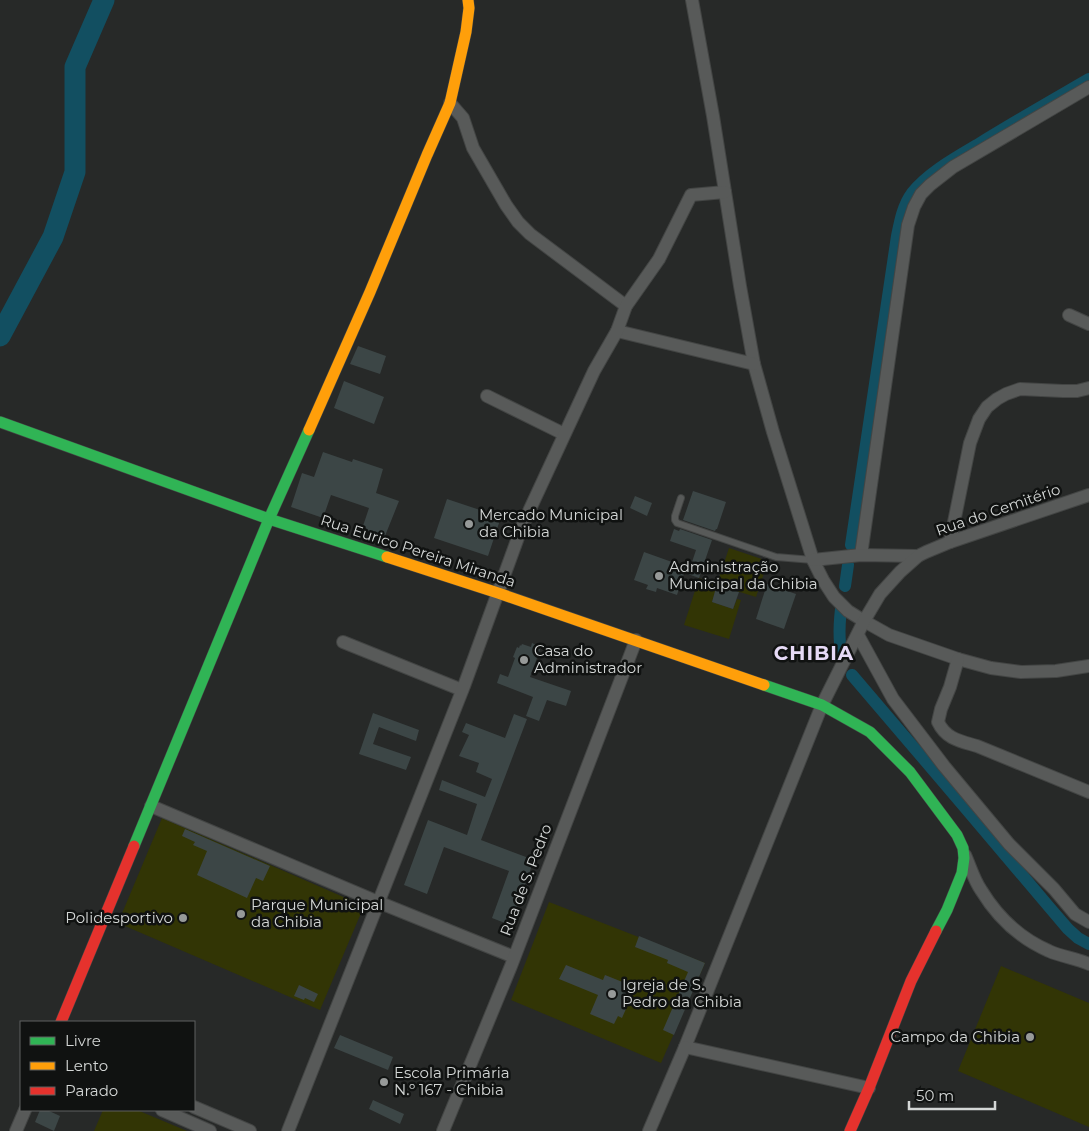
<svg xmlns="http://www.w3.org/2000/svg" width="1089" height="1131" font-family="Montserrat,sans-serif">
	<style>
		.green { fill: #323505 }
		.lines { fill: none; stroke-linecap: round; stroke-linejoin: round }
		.canal { stroke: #124f61; stroke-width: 12 }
		.river { stroke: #124f61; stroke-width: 21 }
		.building { fill: #3c4646 }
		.lane-casing { stroke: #434544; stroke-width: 8 }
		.street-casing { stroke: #434544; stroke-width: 14 }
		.fast-casing { stroke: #434544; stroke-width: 12 }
		.slow-casing { stroke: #434544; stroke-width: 12 }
		.jam-casing { stroke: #434544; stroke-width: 12 }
		.lane { stroke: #585a59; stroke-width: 6 }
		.street { stroke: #585a59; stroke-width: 12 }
		.fast { stroke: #30b455; stroke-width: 11 }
		.slow { stroke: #ff9f0a; stroke-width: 11 }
		.jam { stroke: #e5322d; stroke-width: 11 }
		.poi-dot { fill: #979a99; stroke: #101211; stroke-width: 2 }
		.labels { text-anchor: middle; stroke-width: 5; stroke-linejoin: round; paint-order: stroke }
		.street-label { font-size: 15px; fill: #d4d7d6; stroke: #101211 }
		.poi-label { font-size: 15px; fill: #d4d7d6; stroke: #101211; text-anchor: start }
		.district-label { font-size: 20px; font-weight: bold; letter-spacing: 1px; fill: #e6daf6; stroke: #101211 }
	</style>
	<rect width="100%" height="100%" fill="#272928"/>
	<g class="green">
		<polygon points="729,548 768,561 756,597 717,585 712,602 733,609 737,599 741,600 729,639 684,625 699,578 717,584"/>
		<polygon points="162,818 364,906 320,1010 118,923"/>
		<polygon points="549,902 705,963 661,1063 511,1000"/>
		<polygon points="1001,966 1089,1003 1089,1127 958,1071"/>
		<polygon points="103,1110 137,1110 187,1131 94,1131"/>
	</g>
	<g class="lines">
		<g class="canal">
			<path d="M851,545L897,236C900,221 903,205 912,193C928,173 955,158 977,145C1014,122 1051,101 1089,79"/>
			<polyline points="845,586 848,565"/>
			<path d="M841,609C839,626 838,643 843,660"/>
			<polyline points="852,675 968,811 1050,908 1068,929 1078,938 1089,944"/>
		</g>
		<polyline class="river" points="0,336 53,237 75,172 75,67 104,0"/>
	</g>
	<g class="building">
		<polygon points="358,346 386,356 380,374 350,364"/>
		<polygon points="344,381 384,397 374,424 334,408"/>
		<polygon points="323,452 352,462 353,459 383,469 376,493 399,501 385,536 362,529 369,508 331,495 323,518 291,507 302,473 314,477"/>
		<polygon points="693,491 726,502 717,529 716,529 715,531 683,520"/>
		<polygon points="635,496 652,503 647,516 630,508"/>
		<polygon points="447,499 501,517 488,556 434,538"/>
		<polygon points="674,529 679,531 680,529 712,540 699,578 688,574 696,550 670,541"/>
		<polygon points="644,552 686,567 677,595 657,588 656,592 646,589 648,585 634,580"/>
		<polygon points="717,584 739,592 733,609 712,602"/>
		<polygon points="767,584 796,594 784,629 756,619"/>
		<polygon points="532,643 541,647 530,677 571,691 566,706 547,700 539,721 526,716 533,697 497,683 500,674 508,677 515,658 513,657 517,647 519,648 520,645 521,646 522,644 531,647"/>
		<polygon points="373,713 419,730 416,741 379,727 373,744 411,757 406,770 359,754"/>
		<polygon points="514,714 527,719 481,840 534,860 510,925 492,918 509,871 444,847 427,894 404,885 428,820 467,835 477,804 439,790 442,780 485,797 492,779 476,772 479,763 459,756 469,735 462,732 466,723 505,738"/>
		<polygon points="185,829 270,866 263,881 256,878 247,898 197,875 207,851 193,845 195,842 182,836"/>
		<polygon points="639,936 705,963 674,1035 663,1030 688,972 667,963 668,960 635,947"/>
		<polygon points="566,965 603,980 605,975 630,985 627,993 632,995 622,1018 618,1016 614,1024 590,1014 598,995 559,979"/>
		<polygon points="299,985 318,994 314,1002 305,998 304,1000 294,996"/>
		<polygon points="340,1035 393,1057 388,1070 334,1048"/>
		<polygon points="373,1100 404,1114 400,1124 369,1109"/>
		<polygon points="40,1110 47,1110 60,1116 54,1131 35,1122"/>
	</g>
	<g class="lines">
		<defs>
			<polyline id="lane" points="681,498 675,516 675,520 677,523 776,557 813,560"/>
			<g id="street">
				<polyline points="692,0 713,116 740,286 754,364 773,432 813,560 823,580 834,597 848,611 864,621 889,635 958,659 991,668 1021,672 1056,671 1089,666"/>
				<polyline points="450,103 463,118 473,148 506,205 518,222 530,234 626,306"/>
				<polyline points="1069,315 1089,324"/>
				<polyline points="617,331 754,364"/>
				<polyline points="487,396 564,434"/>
				<polyline points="950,542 970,443 979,419 987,407 997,399 1006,394 1020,389 1063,391 1077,391 1089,388"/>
				<polyline points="861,555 908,225 914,207 921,194 930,185 953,167 1089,87"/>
				<polyline points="813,560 861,555 918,556"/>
				<polyline points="858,635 893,699 944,766 1009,844 1054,889 1075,914 1089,922"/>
				<polyline points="343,642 462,690"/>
				<path d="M958,659L950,687L941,709L938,722C946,739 960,741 977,746L1089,792"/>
				<polyline points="151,806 378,902 514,957"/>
				<path d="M965,855C970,866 974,880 981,890C998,918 1019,938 1049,951C1062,957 1076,958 1089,964"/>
				<polyline points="869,1088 685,1047 822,705 864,621 880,594 900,572 918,556 926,552 950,542 1089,495"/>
				<polyline points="194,1107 250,1131"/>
				<polyline points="162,1110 210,1131"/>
				<polyline points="16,1131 25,1110"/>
				<polyline points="288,1131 464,686 520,532 530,509 594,371 617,331 626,306 659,259 691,195 725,192"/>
				<polyline points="443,1131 511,966 636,640"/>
				<polyline points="649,1131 685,1047"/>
			</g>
			<g id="fast">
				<polyline points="0,422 269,519 387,557"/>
				<polyline points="764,685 822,705 870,732 910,772 957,835 963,848 964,858 962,873 947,910 936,931"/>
				<polyline points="134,846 269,519 309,430"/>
			</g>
			<g id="slow">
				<polyline points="309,430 370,292 427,155 450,103 466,32 469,8 468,0"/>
				<polyline points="387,557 498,593 764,685"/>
			</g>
			<g id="jam">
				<polyline points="61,1022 134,846"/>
				<polyline points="850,1131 869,1088 911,981 936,931"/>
			</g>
		</defs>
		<use href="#lane" class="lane-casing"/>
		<use href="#street" class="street-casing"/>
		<use href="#fast" class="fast-casing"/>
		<use href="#slow" class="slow-casing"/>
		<use href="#jam" class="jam-casing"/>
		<use href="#lane" class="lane"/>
		<use href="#street" class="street"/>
		<use href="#fast" class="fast"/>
		<use href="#slow" class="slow"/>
		<use href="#jam" class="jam"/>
	</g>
	<g class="poi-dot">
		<circle cx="469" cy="524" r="5"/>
		<circle cx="659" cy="576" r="5"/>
		<circle cx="524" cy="660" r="5"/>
		<circle cx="241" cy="914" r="5"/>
		<circle cx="183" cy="918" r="5"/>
		<circle cx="612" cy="994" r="5"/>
		<circle cx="1030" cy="1037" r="5"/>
		<circle cx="384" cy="1082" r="5"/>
	</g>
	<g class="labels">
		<g class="street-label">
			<text transform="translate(998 510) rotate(-19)" y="5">Rua do Cemitério</text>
			<text transform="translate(418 551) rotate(18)" y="5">Rua Eurico Pereira Miranda</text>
			<text transform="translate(526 880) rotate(-69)" y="5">Rua de S. Pedro</text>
		</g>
		<g class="poi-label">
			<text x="479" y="520">Mercado Municipal<tspan x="479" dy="17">da Chibia</tspan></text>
			<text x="669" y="572">Administração<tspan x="669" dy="17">Municipal da Chibia</tspan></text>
			<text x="534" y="656">Casa do<tspan x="534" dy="17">Administrador</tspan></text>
			<text x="251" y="910">Parque Municipal<tspan x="251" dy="17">da Chibia</tspan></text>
			<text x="173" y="923" text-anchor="end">Polidesportivo</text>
			<text x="622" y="990">Igreja de S.<tspan x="622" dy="17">Pedro da Chibia</tspan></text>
			<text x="1020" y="1042" text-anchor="end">Campo da Chibia</text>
			<text x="394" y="1078">Escola Primária<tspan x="394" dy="17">N.º 167 - Chibia</tspan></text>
		</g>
		<g class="district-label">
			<text x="814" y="660">CHIBIA</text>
		</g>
	</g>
	<rect x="20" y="1021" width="175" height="90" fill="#101211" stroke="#5e6160"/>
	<rect x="30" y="1037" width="25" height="8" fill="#30b455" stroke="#5e6160"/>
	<text x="65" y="1046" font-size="15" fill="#d4d7d6">Livre</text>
	<rect x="30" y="1062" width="25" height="8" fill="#ff9f0a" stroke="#5e6160"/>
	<text x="65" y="1071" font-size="15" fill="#d4d7d6">Lento</text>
	<rect x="30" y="1087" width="25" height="8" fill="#e5322d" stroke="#5e6160"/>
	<text x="65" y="1096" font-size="15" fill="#d4d7d6">Parado</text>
	<path d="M909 1101v8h86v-8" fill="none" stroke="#d4d7d6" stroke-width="2.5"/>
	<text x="916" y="1101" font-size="15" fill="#d4d7d6" stroke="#101211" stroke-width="4" paint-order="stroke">50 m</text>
</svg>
